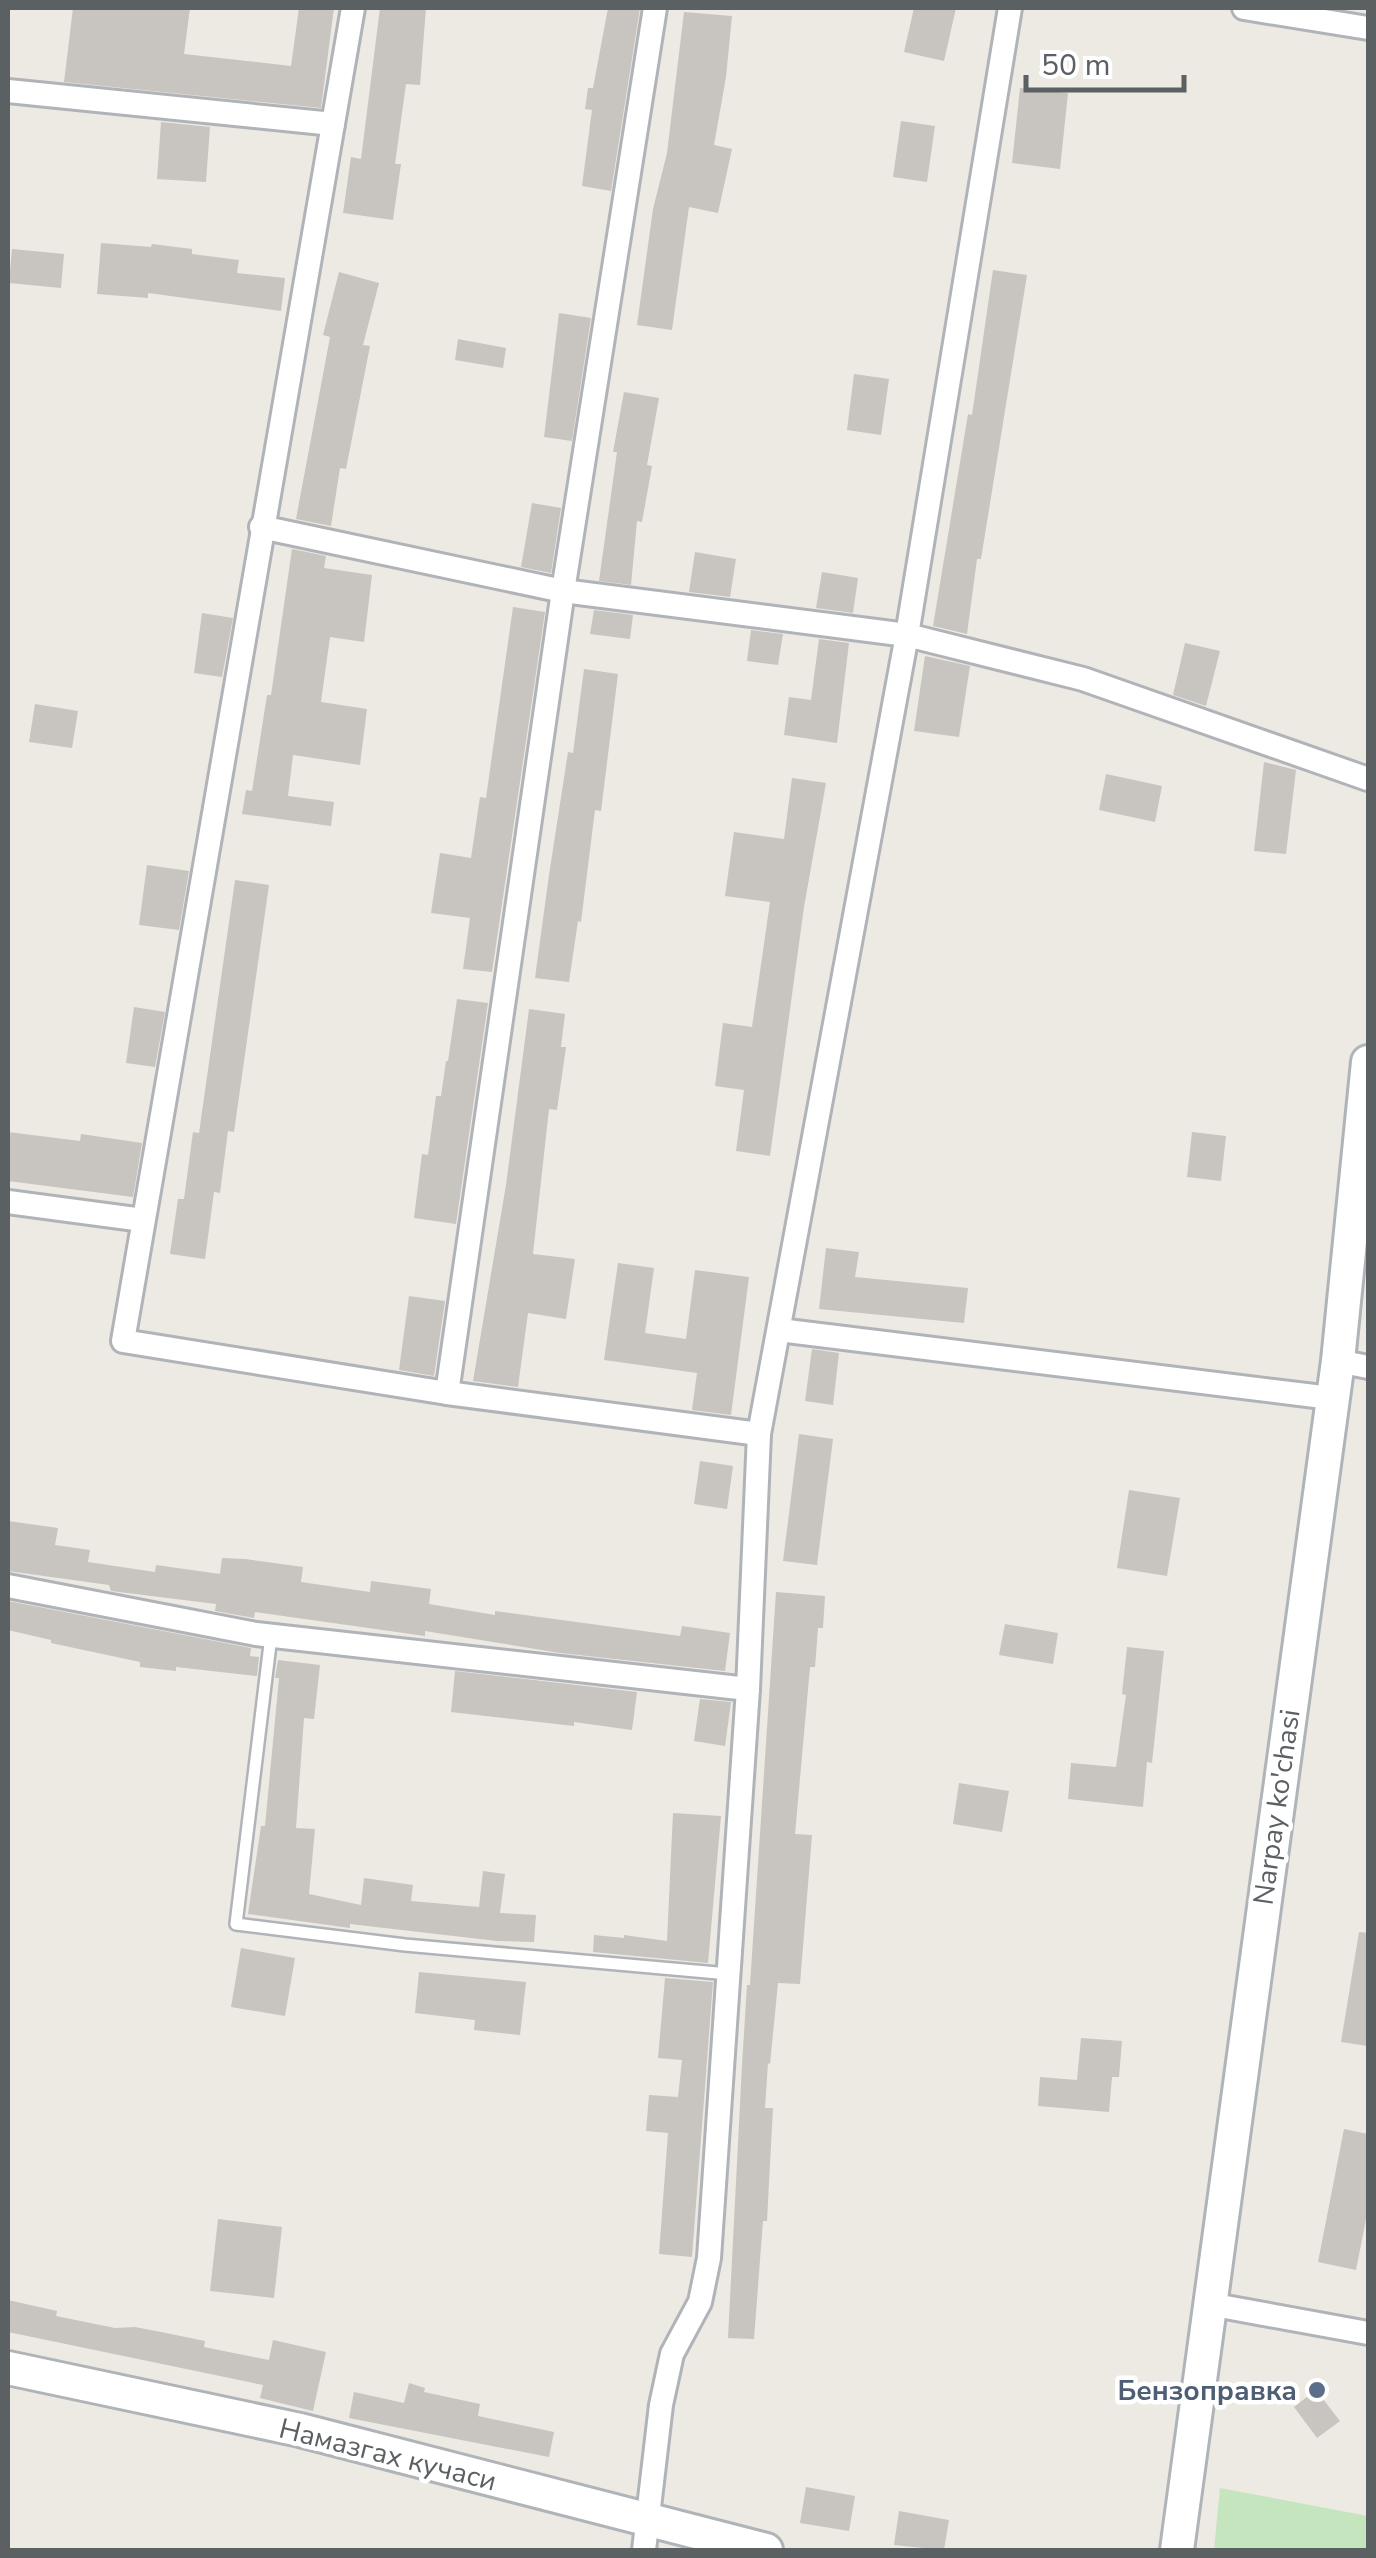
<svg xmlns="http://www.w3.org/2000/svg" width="1376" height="2558" font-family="'Nunito Sans',sans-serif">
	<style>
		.green { fill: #c5e5bf }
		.building { fill: #c8c4bf }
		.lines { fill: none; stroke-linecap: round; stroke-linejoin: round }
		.lane-casing { stroke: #b0b4b8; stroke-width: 16 }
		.street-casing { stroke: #b0b4b8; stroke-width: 28 }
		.secondary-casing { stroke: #afb4b8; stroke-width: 38 }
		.lane { stroke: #fff; stroke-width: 11 }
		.street { stroke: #fff; stroke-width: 22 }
		.secondary { stroke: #fff; stroke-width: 32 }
		.service-dot { fill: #5c6f8a; stroke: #fff; stroke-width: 4 }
		.labels { text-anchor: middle; stroke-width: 9; stroke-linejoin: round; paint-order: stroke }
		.street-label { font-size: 28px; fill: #5b6063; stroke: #fff }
		.service-label { font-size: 28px; font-weight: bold; fill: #4e5e75; stroke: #fff; text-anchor: end }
	</style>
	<rect width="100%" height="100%" fill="#ede9e3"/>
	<polygon class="green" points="1220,2488 1368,2516 1368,2550 1214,2550"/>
	<g class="building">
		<polygon points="73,8 190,8 184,54 291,66 299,8 334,8 321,108 64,82"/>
		<polygon points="380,8 426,8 420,85 406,84 395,164 401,164 393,220 343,213 351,157 361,159"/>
		<polygon points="608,8 640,8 611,191 582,186 592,110 585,109 588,88 593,88"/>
		<polygon points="914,8 956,8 944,61 904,52"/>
		<polygon points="684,12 732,16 726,77 714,145 732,149 718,213 689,207 672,330 637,325 653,209 667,153"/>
		<polygon points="1020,88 1068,93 1060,169 1012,163"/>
		<polygon points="901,121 935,126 927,182 893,177"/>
		<polygon points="161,122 210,127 206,182 157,179"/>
		<polygon points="101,243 151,247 152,244 192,249 192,254 239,260 237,273 285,278 281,311 148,293 148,298 97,294"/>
		<polygon points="12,249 64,254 61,288 9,283"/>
		<polygon points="993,270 1027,275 981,559 977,559 967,634 933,626 968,414 972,415"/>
		<polygon points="339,272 379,283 363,345 370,346 346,469 340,468 331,526 296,519 330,337 323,335"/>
		<polygon points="559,313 591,318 572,441 544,437"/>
		<polygon points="458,339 506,348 503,368 455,360"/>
		<polygon points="854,374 889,379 881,435 847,430"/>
		<polygon points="624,392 659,398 647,465 652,466 642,522 637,521 631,585 599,581 617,452 613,452"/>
		<polygon points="532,503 561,508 551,573 521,567"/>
		<polygon points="292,549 326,556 324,568 372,575 364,642 330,637 321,702 367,709 360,765 293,755 288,796 334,802 331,826 242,814 246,790 252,791 267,695 271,695"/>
		<polygon points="695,552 736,559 730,597 689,592"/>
		<polygon points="822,572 858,578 853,613 816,608"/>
		<polygon points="513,607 545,612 492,972 463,969 470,918 431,913 440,853 471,858 480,797 486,798"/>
		<polygon points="594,610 633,615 630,639 590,634"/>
		<polygon points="202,613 233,618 222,677 194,673"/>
		<polygon points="751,630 783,634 778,665 747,661"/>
		<polygon points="819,639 849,643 837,743 784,735 789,697 811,700"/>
		<polygon points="1185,643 1220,651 1206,706 1173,695"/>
		<polygon points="925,656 970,666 959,737 914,731"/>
		<polygon points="584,669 618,674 601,811 595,810 581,922 578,921 569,982 535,978 549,875 568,752 573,753"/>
		<polygon points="35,704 78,711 72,748 29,742"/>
		<polygon points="1264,762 1296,770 1286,854 1254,851"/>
		<polygon points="1106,774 1162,786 1155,822 1099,810"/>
		<polygon points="792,778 826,783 804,907 770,1156 736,1151 744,1090 715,1086 723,1023 752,1027 770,902 725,896 734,832 784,839"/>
		<polygon points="147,865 189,871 179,930 139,925"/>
		<polygon points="235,880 269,885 234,1132 228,1131 220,1193 214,1192 205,1259 170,1254 178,1199 184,1199 193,1132 199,1133"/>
		<polygon points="457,999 488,1003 456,1224 414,1218 422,1154 428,1155 436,1096 441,1096 446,1061 448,1061"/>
		<polygon points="134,1007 165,1012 155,1067 126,1063"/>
		<polygon points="529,1009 565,1014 561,1047 566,1047 557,1110 549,1109 533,1254 575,1259 566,1319 528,1313 518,1387 473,1381 506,1185"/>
		<polygon points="8,1132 80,1141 81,1134 142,1143 133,1197 8,1181"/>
		<polygon points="1192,1132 1226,1136 1221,1181 1187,1177"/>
		<polygon points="826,1248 859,1252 855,1277 968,1288 964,1323 819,1309"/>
		<polygon points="618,1263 654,1268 645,1333 686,1339 695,1270 749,1277 731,1415 692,1410 697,1373 604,1360"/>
		<polygon points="409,1296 445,1301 434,1376 399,1370"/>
		<polygon points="812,1349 839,1353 833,1405 805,1401"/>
		<polygon points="799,1434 833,1439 817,1565 783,1561"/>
		<polygon points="700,1461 733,1466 727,1509 694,1504"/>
		<polygon points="1129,1490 1180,1498 1167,1576 1117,1568"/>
		<polygon points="8,1521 58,1528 55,1545 90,1550 88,1562 155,1572 156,1565 220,1574 222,1558 245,1559 303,1567 301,1582 370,1592 371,1581 431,1589 429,1604 495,1615 495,1611 680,1636 682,1626 730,1633 725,1671 560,1653 425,1631 425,1636 255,1612 254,1618 215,1611 216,1604 111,1591 109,1585 8,1571"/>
		<polygon points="776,1592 825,1596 823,1628 818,1628 815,1667 810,1667 795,1834 812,1835 800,1984 778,1983 770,2064 768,2063 765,2108 773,2108 767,2221 763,2221 754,2339 728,2338 742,2065 747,1985 750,1985"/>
		<polygon points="8,1601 251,1648 250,1656 259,1657 257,1676 176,1667 176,1671 140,1667 140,1662 51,1643 51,1640 8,1630"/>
		<polygon points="1005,1624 1058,1633 1053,1664 999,1655"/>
		<polygon points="1127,1647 1164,1651 1152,1763 1147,1762 1143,1807 1068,1799 1071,1763 1116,1767 1126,1695 1122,1694"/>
		<polygon points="278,1660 320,1665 314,1719 304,1718 296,1828 315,1829 309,1894 361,1905 364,1878 413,1885 411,1901 479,1907 483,1871 505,1874 500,1913 536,1915 534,1942 497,1941 350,1924 350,1928 248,1914 261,1826 265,1826 279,1678 275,1678"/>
		<polygon points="455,1671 637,1692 632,1730 574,1722 574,1726 451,1712"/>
		<polygon points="700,1699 731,1702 725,1746 694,1741"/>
		<polygon points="959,1783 1009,1791 1002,1832 953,1824"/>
		<polygon points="673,1813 721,1816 708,1963 593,1952 594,1935 624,1938 624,1935 667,1941"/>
		<polygon points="1359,1932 1368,1933 1368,2046 1341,2042"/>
		<polygon points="241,1948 295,1958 285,2016 231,2007"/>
		<polygon points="419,1972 526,1982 520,2035 474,2030 475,2020 415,2013"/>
		<polygon points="665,1978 713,1982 692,2257 659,2254 668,2133 646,2131 649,2095 678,2097 682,2060 658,2058"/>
		<polygon points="1081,2038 1122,2041 1119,2077 1112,2077 1109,2112 1038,2106 1040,2077 1077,2080"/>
		<polygon points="1344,2129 1368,2134 1368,2209 1356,2270 1318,2262"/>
		<polygon points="218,2219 282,2227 274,2298 210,2291"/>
		<polygon points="8,2300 57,2311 56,2316 115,2328 135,2327 166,2333 205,2341 204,2347 269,2360 273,2340 326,2352 313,2411 260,2398 263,2385 8,2332"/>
		<polygon points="409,2383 425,2388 424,2392 480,2404 478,2416 554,2432 549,2457 349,2418 354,2392 404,2403"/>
		<polygon points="1316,2390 1340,2421 1317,2438 1294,2407"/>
		<polygon points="806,2487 855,2496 849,2531 800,2523"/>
		<polygon points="899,2511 949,2520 944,2550 894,2545"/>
	</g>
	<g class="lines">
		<defs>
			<polyline id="lane" points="271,1636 236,1924 405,1945 729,1974"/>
			<g id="street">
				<polyline points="353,8 123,1341 447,1393 759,1434"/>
				<polyline points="1244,8 1368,28"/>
				<polyline points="8,91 333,124"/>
				<polyline points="261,527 563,591 907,635 1083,679 1368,779"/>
				<polyline points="8,1202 143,1220"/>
				<polyline points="779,1330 1331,1398"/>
				<polyline points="1338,1361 1368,1367"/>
				<polyline points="447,1393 563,591 655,8"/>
				<polyline points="8,1586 256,1634 748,1689"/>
				<polyline points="1209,2304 1368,2333"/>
				<polyline points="644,2550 661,2405 672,2354 700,2302 709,2258 748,1689 759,1434 907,635 1010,8"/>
			</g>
			<g id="secondary">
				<polyline points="8,2368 300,2430 766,2550"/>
				<polyline points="1177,2550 1338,1361 1368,1062"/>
			</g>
		</defs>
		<use href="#lane" class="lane-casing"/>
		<use href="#street" class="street-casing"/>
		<use href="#secondary" class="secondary-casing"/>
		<use href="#lane" class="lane"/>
		<use href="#street" class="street"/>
		<use href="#secondary" class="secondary"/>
	</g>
	<circle class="service-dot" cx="1317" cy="2390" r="10"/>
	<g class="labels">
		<g class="street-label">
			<text transform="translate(1276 1807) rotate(-82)" y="10">Narpay ko'chasi</text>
			<text transform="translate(388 2454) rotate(14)" y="10">Намазгах кучаси</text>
		</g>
		<g class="service-label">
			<text x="1297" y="2400">Бензоправка</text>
		</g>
	</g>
	<rect width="1376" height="2558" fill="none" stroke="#5b6063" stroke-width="20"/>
	<path d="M1026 75v15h158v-15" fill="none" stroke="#5b6063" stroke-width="5"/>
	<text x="1041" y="75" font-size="30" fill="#5b6063" stroke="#ffffff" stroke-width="8" paint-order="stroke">50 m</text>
</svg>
